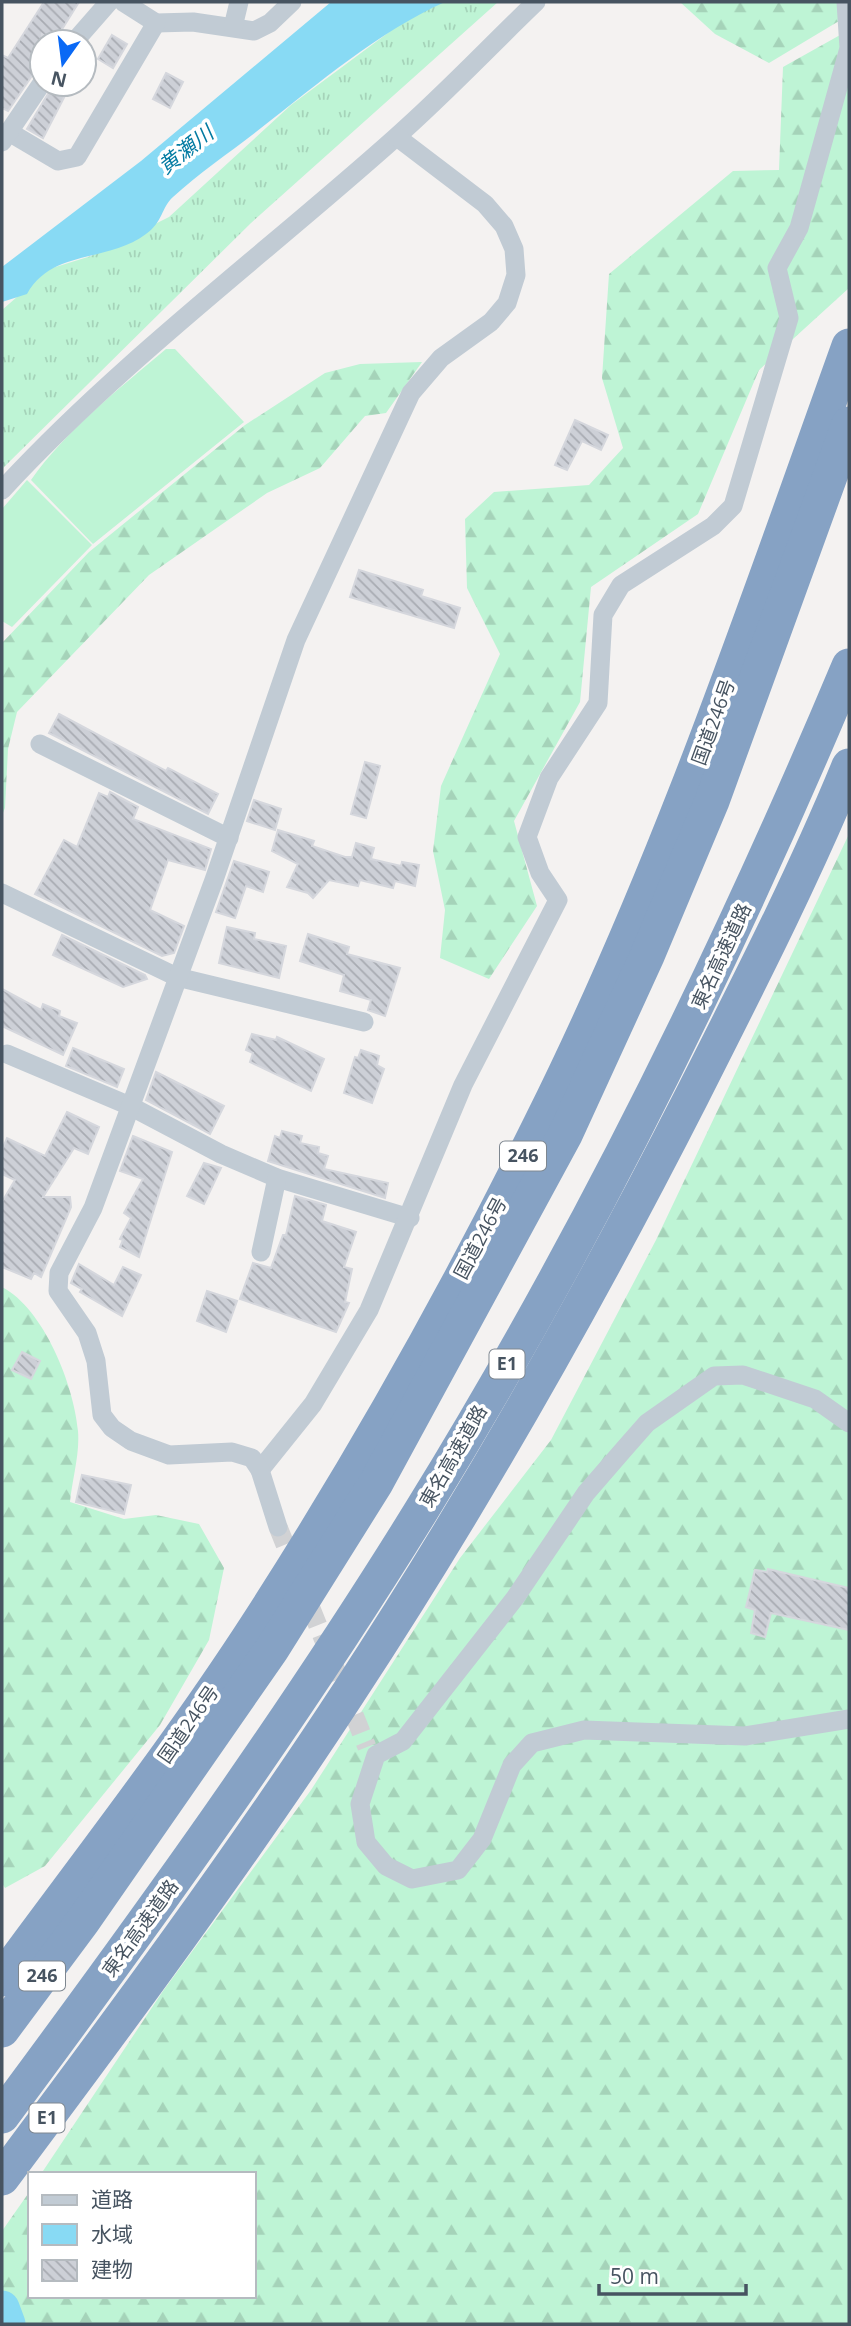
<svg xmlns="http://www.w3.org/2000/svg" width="851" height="2326" font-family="'Open Sans','Noto Sans JP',sans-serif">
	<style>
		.grass { fill: url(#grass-tufts) }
		.forest { fill: url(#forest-firs) }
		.pitch { fill: #bef4d5 }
		.water { fill: #88daf4 }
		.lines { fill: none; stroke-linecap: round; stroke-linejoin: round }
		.river { stroke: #88daf4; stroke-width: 35 }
		.building { fill: url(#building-back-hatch); stroke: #d5d7dd; stroke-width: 2 }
		.street-tunnel { stroke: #d1d2d4; stroke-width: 19; stroke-dasharray: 19 10; stroke-linecap: butt }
		.street { stroke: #c1cbd4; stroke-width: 19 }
		.highway { stroke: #86a2c4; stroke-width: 35 }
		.labels { text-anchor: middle; stroke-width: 7; stroke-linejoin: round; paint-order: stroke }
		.shield { fill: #fff; stroke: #7e8790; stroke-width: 2 }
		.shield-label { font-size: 18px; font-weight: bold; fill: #475461 }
		.street-label { font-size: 19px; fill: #475461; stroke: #fff }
		.water-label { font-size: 21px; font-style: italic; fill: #037ba2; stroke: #fff }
	</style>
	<defs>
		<pattern id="grass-tufts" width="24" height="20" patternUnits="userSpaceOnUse" patternTransform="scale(1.75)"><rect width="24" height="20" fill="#bef4d5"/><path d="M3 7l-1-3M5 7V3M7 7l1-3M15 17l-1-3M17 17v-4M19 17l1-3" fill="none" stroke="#a5d3b9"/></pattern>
		<pattern id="forest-firs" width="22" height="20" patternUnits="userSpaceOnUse" patternTransform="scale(1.75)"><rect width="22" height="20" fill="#bef4d5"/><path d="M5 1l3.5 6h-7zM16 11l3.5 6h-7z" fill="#a5d3b9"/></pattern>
		<pattern id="building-back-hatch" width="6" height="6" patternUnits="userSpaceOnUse" patternTransform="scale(1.75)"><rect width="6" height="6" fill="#cdd0d7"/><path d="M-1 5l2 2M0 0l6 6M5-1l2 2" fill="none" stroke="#a8abb2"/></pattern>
	</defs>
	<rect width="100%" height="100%" fill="#f4f2f1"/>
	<polygon class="grass" points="442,2 498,2 251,223 2,469 2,310 49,269 91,256 169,217 291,105 400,24"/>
	<g class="forest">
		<polygon points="680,2 849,2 849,15 769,63 715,34"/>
		<polygon points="849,30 849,288 759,370 698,514 591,587 580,702 514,821 537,906 489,979 440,958 445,910 433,851 441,786 500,654 467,588 465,519 494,492 589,485 623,448 602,378 609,274 733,171 779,170 783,67"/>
		<polygon points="422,362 386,413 365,416 320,468 267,493 149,575 17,712 8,749 5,808 2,815 2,643 89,552 245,425 325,373 360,364"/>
		<polygon points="849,834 849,2324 2,2324 2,2231 30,2191 30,2296 254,2296 254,2174 41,2174 163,1991 311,1790 460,1558 551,1440 656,1240"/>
		<path d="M2,1287C44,1309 74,1385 78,1431C80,1454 72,1480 70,1502L124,1519L156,1515L199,1524L224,1568L209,1640L160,1725L45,1866L5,1888L2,1883Z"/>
	</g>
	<g class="pitch">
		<path d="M166,349H175L244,422L93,544L31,480C67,429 119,389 166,349Z"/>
		<polygon points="27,480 92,545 12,627 2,621 2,509"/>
	</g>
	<path class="water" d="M331,2H445C378,32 319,83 261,128C232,151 200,172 173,197C161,208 163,222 146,234C107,263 52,249 27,294L2,302V267L141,161Z"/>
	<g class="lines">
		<polyline class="river" points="2,2308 8,2324"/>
	</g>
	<g class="building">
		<polygon points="44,2 79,2 54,42 42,34 42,61 8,111 2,108 2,55 8,58"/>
		<polygon points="112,35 127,44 113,68 98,59"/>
		<polygon points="166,73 183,82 170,108 153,99"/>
		<polygon points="54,84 71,84 43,138 27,129"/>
		<polygon points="575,420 608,435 601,450 582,441 567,470 555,465"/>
		<polygon points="359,570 423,590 421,596 460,608 454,628 350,597"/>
		<polygon points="59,714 166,771 168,768 218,794 208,814 49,733"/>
		<polygon points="365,762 380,766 366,818 351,814"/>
		<polygon points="110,792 138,807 133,819 211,849 205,870 168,860 150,910 184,926 174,953 162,956 35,894 64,840 77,847 99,793 108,797"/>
		<polygon points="254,800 281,809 275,830 247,821"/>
		<polygon points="278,830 314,841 312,846 345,857 352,857 356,843 374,848 371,859 401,866 402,862 419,865 415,886 395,881 393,888 360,880 358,886 329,880 313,898 308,893 287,887 298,864 272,851"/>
		<polygon points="234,861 269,872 263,892 246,886 235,918 216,912"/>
		<polygon points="227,927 255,933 254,939 286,946 279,978 219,963"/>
		<polygon points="308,934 349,947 347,954 400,968 385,1016 368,1010 371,1000 340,991 344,975 300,961"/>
		<polygon points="62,935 145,975 147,979 123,987 53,955"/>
		<polygon points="2,989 41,1010 43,1004 60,1011 59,1016 77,1023 63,1055 2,1026"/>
		<polygon points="252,1034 276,1040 277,1037 324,1059 311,1091 250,1062 253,1053 246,1050"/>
		<polygon points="73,1048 124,1069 117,1087 66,1066"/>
		<polygon points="361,1050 379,1056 377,1065 384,1069 372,1103 344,1093 355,1057 358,1058"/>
		<polygon points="156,1072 224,1106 210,1134 146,1100"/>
		<polygon points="67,1112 99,1127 88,1154 74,1148 43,1197 70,1197 71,1207 41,1277 34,1273 31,1279 2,1267 2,1202 15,1180 2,1174 2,1150 7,1138 45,1156"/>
		<polygon points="282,1131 302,1136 300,1143 319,1147 318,1153 328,1156 324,1169 388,1183 385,1198 268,1161 275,1136 280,1138"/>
		<polygon points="133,1136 172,1152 139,1257 120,1247 123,1240 120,1239 131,1218 124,1213 143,1179 120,1171"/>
		<polygon points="204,1163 221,1168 204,1204 187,1196"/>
		<polygon points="295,1196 326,1205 322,1221 356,1232 344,1267 352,1269 345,1302 349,1303 336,1332 240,1299 253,1263 271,1268 283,1235 286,1235"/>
		<polygon points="79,1264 114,1285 123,1267 141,1275 122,1316 80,1292 82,1289 71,1283"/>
		<polygon points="207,1291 237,1301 226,1332 197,1321"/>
		<polygon points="22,1352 40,1361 31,1379 12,1370"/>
		<polygon points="82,1475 131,1485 124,1514 76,1502"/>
		<polygon points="768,1569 849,1588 849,1630 771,1613 765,1637 751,1633 755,1610 746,1607 755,1570 767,1572"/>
	</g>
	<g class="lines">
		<polyline class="street-tunnel" points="278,1527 367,1747"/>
		<g class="street">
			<polyline points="123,2 156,23 193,22 254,31 270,23 292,2"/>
			<polyline points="233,27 239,2"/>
			<polyline points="74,42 109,2"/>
			<polyline points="9,132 58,161 77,157 156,23"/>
			<polyline points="2,142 42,83"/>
			<path d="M2,490C121,361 264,255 395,138C444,95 489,47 536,2"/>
			<polyline points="40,744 229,838"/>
			<polyline points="2,893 177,977 364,1022"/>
			<polyline points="7,1054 130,1106 221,1154 277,1178 410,1218"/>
			<polyline points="261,1252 277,1178"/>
			<polyline points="849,1423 815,1399 743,1375 714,1376 647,1423 625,1448 586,1493 515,1598 403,1741 376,1755 360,1804 366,1842 386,1866 412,1879 458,1870 482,1839 512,1765 532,1743 584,1730 745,1736 849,1719"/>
			<polyline points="260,1470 313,1404 369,1310 463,1085 558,900 540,873 527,837 549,778 598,703 603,615 621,585 713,526 733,506 789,318 777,268 799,228 849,48 846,2"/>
			<polyline points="278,1527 260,1470 252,1458 232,1452 169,1455 131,1441 112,1428 102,1415 96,1361 87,1333 58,1291 59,1273 93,1208 214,880 296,640 411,393 441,358 491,322 507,303 516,275 514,249 504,226 485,204 397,137"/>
		</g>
		<g class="highway">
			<path d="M2,1979C88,1862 178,1747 257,1625C361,1464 456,1295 541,1123C666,873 755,608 849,346"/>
			<polyline points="2,2030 83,1921 272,1649 376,1483 565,1135 647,956 712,801 849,424"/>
			<path d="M2,2116C148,1919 292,1720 421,1511C587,1242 727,957 849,666"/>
			<path d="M2,2178C121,2019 240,1859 349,1692C475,1500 588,1300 692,1096C747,987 803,878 849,766"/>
		</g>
	</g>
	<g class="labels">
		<g class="shield">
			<rect x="500" y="1141.5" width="46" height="29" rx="5"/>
			<rect x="489.5" y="1349.5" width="35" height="29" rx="5"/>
			<rect x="19" y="1961.5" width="46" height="29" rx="5"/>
			<rect x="29.5" y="2103.5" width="35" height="29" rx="5"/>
		</g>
		<g class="shield-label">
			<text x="523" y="1162">246</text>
			<text x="507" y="1370">E1</text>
			<text x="42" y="1982">246</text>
			<text x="47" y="2124">E1</text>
		</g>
		<g class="street-label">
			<text transform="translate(713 722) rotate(-70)" y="7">国道246号</text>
			<text transform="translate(721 956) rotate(-65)" y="7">東名高速道路</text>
			<text transform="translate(480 1238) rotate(-62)" y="7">国道246号</text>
			<text transform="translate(453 1456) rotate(-60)" y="7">東名高速道路</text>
			<text transform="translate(188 1724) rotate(-55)" y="7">国道246号</text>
			<text transform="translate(140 1928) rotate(-54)" y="7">東名高速道路</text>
		</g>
		<g class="water-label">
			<text transform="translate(186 150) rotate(-38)" y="7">黄瀬川</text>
		</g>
	</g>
	<rect width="851" height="2326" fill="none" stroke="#475461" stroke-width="7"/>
	<rect x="28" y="2172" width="228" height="126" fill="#ffffff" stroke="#b5bbc0" stroke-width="2"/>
	<rect x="42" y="2195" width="35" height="10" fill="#c1cbd4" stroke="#b5bbc0" stroke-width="2"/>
	<text x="91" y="2207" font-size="21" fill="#475461">道路</text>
	<rect x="42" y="2224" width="35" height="21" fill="#88daf4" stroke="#b5bbc0" stroke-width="2"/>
	<text x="91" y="2242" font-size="21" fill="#475461">水域</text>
	<rect x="42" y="2260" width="35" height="21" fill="url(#building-back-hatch)" stroke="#b5bbc0" stroke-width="2"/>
	<text x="91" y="2277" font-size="21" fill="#475461">建物</text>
	<g transform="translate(63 63) rotate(194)"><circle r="33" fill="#ffffff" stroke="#b5bbc0" stroke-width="2"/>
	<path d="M0-5L12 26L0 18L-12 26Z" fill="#0a69f5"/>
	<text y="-10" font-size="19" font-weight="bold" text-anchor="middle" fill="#475461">N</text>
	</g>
	<path d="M599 2284v10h147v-10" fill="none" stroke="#475461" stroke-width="3.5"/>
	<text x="610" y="2284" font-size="21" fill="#475461" stroke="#ffffff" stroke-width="5" paint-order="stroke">50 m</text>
</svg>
